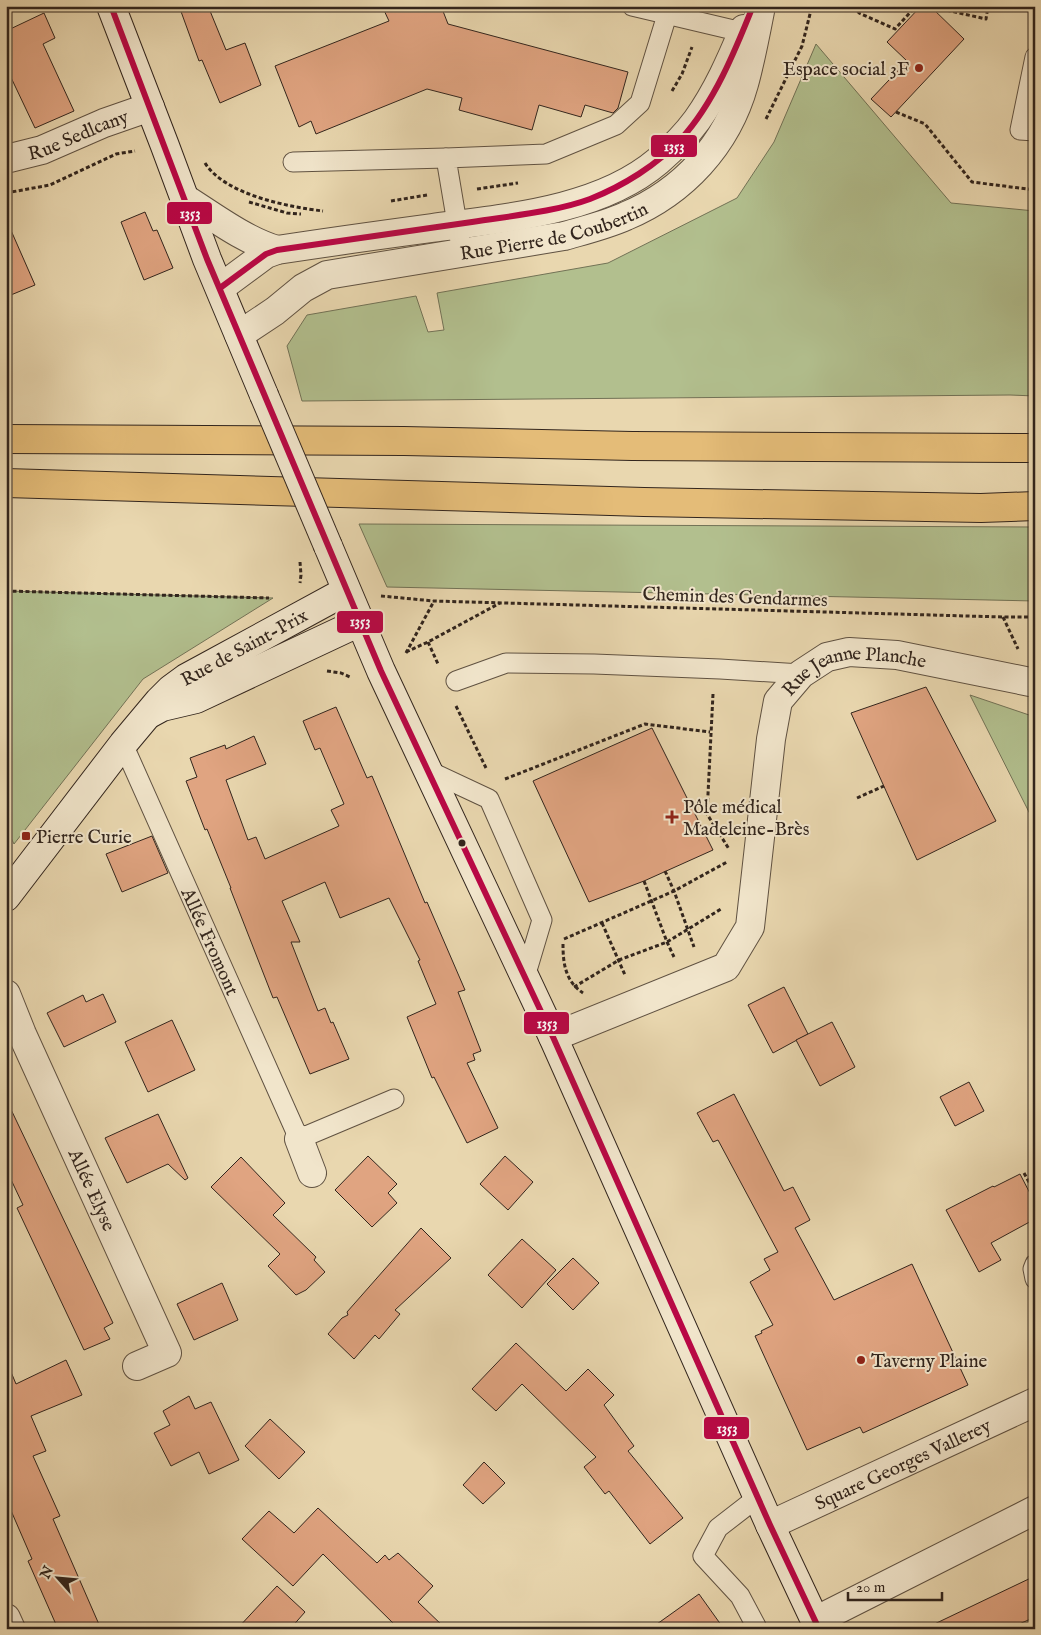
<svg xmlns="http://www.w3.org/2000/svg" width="1041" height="1635" font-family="'IM FELL English',serif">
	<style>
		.green { fill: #b2bf8e; stroke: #727256 }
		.building { fill: #e0a481; stroke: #32251d }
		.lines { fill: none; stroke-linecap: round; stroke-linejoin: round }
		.lane-casing { stroke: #605242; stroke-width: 21 }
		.street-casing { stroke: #605242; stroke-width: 30 }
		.secondary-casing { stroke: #32251d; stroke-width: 30 }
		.highway-casing { stroke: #32251d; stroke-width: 30 }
		.path { stroke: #32251d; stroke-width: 3; stroke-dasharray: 4 2.5; stroke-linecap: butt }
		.lane { stroke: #f1e5cb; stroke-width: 19 }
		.street { stroke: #f1e5cb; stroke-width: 28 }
		.secondary { stroke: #f1e5cb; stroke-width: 28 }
		.highway { stroke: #e4bc78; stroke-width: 28 }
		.secondary-bridge-casing { stroke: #32251d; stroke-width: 30; stroke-linecap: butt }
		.secondary-bridge { stroke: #f1e5cb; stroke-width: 28 }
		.bus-1-casing { stroke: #f1e5cb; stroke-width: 10 }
		.bus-1 { stroke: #b90745; stroke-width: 6 }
		.poi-dot { fill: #8f2418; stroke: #f1e5cb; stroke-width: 2 }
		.bus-dot { fill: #32251d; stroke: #f1e5cb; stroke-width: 2 }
		.labels { text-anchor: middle; stroke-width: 4; stroke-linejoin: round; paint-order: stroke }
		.poi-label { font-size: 19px; fill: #32251d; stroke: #f1e5cb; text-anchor: start }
		.street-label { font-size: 19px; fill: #32251d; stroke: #f1e5cb }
		.line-badge { stroke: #f1e5cb; stroke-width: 2 }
		.badge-label { font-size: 14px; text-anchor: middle; font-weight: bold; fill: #fff }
	</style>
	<rect width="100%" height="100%" fill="#e9d7af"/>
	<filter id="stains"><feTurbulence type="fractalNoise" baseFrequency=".004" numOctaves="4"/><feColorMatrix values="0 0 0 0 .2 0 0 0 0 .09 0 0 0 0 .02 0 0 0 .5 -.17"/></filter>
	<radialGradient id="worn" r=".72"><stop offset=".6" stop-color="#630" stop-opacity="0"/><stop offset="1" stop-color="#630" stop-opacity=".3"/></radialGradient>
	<g class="green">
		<polygon points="816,44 951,203 1035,211 1035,396 1010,395 302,401 287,346 307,315 416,296 428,332 444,330 437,293 608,263 737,198 774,142"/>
		<polygon points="359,524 1035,527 1035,601 387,587"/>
		<polygon points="6,591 273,598 143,679 14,844 6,828"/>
		<polygon points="970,695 1035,717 1035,824"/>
	</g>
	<g class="building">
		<polygon points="179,6 208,6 226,50 245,43 261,85 220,103 202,60 199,61"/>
		<polygon points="382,6 441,6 448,24 628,72 618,108 613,113 585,105 581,117 539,105 532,130 459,110 462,98 427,89 316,134 311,121 299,127 275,66 389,21"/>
		<polygon points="921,6 930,6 964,39 891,117 871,99 907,61 887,42"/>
		<polygon points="44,13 55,38 43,44 74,111 35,128 6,67 6,31"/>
		<polygon points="145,212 153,231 157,230 173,268 144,280 121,222"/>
		<polygon points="6,219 35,285 6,297"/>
		<polygon points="926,687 996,821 917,860 851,713"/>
		<polygon points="336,707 367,778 372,776 425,903 427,902 465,990 458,992 481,1051 473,1054 475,1060 467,1063 498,1128 467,1143 434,1077 432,1078 407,1017 436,1004 418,961 420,960 389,898 340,918 325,882 282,901 300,942 291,942 318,1011 325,1008 331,1023 333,1022 349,1059 310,1074 277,997 273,998 230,888 231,888 207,829 205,830 186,781 197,777 190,758 225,745 226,749 254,736 266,764 226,780 248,840 256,837 265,859 339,826 331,810 344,804 320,748 315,750 303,721"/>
		<polygon points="652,728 713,850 644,881 589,902 533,781"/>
		<polygon points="152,836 168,873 122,892 106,854"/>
		<polygon points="784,987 808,1034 773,1053 748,1005"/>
		<polygon points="103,994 116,1022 64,1047 47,1013 83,995 86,1002"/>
		<polygon points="172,1020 195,1070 148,1092 125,1042"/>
		<polygon points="832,1022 855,1067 820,1086 796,1040"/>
		<polygon points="969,1082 984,1111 955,1126 940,1097"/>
		<polygon points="734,1094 784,1191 793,1187 810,1220 795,1228 834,1300 912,1264 968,1385 863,1433 860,1427 807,1450 755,1336 762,1333 761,1331 773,1325 750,1282 770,1270 764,1259 778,1252 718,1140 713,1142 697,1113"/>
		<polygon points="6,1099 113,1323 104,1328 110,1339 84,1350 17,1208 23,1205 6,1169"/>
		<polygon points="158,1114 188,1178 185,1180 168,1164 127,1183 105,1138"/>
		<polygon points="368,1156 397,1184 388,1193 397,1203 372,1227 335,1190"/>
		<polygon points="505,1156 533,1182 508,1210 480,1184"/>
		<polygon points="241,1157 285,1203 273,1215 316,1257 314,1260 325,1272 306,1290 296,1295 268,1266 280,1254 211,1187"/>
		<polygon points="1020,1174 1035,1203 1035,1219 991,1243 1001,1260 979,1272 946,1210 993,1186 994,1187"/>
		<polygon points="421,1228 451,1258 395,1310 400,1314 379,1339 375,1335 354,1359 328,1334 342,1318 348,1315 347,1312"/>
		<polygon points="522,1239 556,1270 522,1308 488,1275"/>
		<polygon points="573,1258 599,1283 573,1310 547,1284"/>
		<polygon points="222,1283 238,1320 194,1340 177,1304"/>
		<polygon points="516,1343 566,1391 588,1369 614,1395 604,1405 634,1446 628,1451 683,1518 650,1544 609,1491 605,1494 584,1467 596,1457 522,1384 496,1411 472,1389"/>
		<polygon points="6,1360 16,1384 66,1360 82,1395 31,1416 46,1451 33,1456 60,1516 53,1519 101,1629 58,1629 28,1561 32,1559 6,1499"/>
		<polygon points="189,1396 195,1409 211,1402 239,1460 209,1474 199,1452 171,1466 154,1433 170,1425 163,1411"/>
		<polygon points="270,1419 305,1452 279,1479 245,1446"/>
		<polygon points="484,1462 505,1483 483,1504 463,1485"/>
		<polygon points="318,1508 377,1563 385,1555 389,1560 398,1553 433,1586 418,1602 446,1629 399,1629 323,1554 293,1586 242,1539 269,1511 294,1533"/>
		<polygon points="1035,1576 1035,1617 1008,1629 924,1629"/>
		<polygon points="277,1586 305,1612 290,1629 237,1629"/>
		<polygon points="699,1594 724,1629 650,1629"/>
	</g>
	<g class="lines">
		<defs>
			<g id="lane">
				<polyline points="632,6 742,32"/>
				<polyline points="1035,57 1020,130 1035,131"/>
				<polyline points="293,162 446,158"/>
				<polyline points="462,253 446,158 546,154 616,125 640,103 667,15"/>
				<polyline points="456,681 506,663 594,664 720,669 801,674"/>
				<path id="s1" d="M123,744L299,1139L394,1099"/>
				<polyline points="427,770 489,799 542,920 525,977"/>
				<polyline points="1035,1264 1033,1269 1035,1279"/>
				<polyline points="756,1626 740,1596 703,1556 718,1528 758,1497"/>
			</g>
			<g id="street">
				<path id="s2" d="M6,159L42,150L104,123L150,107"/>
				<path d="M184,198C214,217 244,240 277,250"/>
				<path d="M220,288L266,254L277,250C329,242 380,235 432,228C506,218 599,211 658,161C672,149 686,135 697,120C717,92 731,60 744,29"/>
				<path id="s3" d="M239,335L275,311L303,288L327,275L564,236C585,230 606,225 626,216C683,192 727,145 744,84C751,59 756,32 761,6"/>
				<path id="s4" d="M6,994L22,1034L167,1353L137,1366"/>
				<path id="s5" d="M553,1037L726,967L750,927L771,739L778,701L801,674L827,657L849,652L897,655L1035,683"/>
				<polyline points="299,1139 312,1173"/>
				<path id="s6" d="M770,1525L1035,1402"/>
				<polyline points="6,1618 11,1629"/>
				<polyline points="815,1621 1035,1510"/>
			</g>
			<g id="secondary">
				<polyline points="111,6 165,146 207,259 264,395"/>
				<polyline points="328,546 381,671 553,1037 770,1525 819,1629"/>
				<polyline points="151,713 162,707 196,699 360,622"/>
				<path id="s7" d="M6,897L123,744L159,701L171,689L186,678L210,665L346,591"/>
			</g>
			<g id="highway">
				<polyline points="6,439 404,441 632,446 1035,448"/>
				<polyline points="6,483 644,502 981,508 1035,506"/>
			</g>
		</defs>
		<use href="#lane" class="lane-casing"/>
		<use href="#street" class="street-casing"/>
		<use href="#secondary" class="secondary-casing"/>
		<use href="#highway" class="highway-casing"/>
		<g class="path">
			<polyline points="854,6 859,13 895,29 916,6"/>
			<polyline points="942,6 946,10 986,19 988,6"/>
			<polyline points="672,91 682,74 692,47"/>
			<polyline points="896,112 925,124 972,182 1035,190"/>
			<polyline points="766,119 802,46 812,6"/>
			<path d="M205,163C225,195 289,207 323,211"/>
			<polyline points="477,189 518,183"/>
			<polyline points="6,193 50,185 116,154 135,151"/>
			<polyline points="391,201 427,195"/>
			<polyline points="249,202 287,213 301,214"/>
			<polyline points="300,562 301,575 300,583"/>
			<polyline points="6,591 269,598"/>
			<polyline points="381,596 434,601 1003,617 1035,617"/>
			<polyline points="1003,617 1018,649"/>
			<polyline points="428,642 438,664"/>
			<polyline points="406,652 428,642 500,603"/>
			<polyline points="406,653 434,601"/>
			<polyline points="327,671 341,673 350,677"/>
			<polyline points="713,694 707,814 729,849"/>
			<polyline points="456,706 486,768"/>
			<polyline points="505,779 645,724 710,732"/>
			<polyline points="857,798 884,786"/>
			<polyline points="665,871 674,891 694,947"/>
			<polyline points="644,881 667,942 674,957"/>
			<polyline points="602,923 625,975"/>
			<polyline points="564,939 674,891 727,862"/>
			<path d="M563,944C563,963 565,981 583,993"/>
			<polyline points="574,987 619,960 667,942 721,909"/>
			<polyline points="1024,1173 1035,1193"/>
		</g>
		<use href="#lane" class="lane"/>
		<use href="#street" class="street"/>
		<use href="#secondary" class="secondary"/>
		<use href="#highway" class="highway"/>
		<defs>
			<polyline id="secondary-bridge" points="264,395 328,546"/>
		</defs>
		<use href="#secondary-bridge" class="secondary-bridge-casing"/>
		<use href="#secondary-bridge" class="secondary-bridge"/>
		<defs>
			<g id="bus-1">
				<polyline points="111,6 207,259 381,671 553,1037 770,1525 819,1629"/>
				<path d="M220,288L266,254L277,250C342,241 407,231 472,222C509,216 555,212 590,199C623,186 657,165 681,139C714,103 735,51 753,6"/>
			</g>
		</defs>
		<use href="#bus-1" class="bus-1-casing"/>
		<use href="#bus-1" class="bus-1"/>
	</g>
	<g class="poi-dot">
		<circle cx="919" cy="68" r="5"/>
		<path d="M669.5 809.5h5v5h5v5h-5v5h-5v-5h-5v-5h5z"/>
		<rect x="21" y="831" width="10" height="10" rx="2.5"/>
		<circle cx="861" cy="1360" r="5"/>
	</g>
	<circle class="bus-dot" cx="462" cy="843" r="4.5"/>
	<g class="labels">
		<g class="poi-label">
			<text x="909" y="75" text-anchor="end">Espace social 3F</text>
			<text x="683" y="813">Pôle médical<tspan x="683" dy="22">Madeleine-Brès</tspan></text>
			<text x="36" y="843">Pierre Curie</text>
			<text x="871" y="1367">Taverny Plaine</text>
		</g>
		<g class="street-label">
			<text dy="7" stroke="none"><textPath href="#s2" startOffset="76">Rue Sedlcany</textPath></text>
			<text dy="7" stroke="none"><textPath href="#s3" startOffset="338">Rue Pierre de Coubertin</textPath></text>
			<text transform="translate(735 596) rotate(2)" y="7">Chemin des Gendarmes</text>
			<text dy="7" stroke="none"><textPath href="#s7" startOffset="350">Rue de Saint-Prix</textPath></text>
			<text dy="7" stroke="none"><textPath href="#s5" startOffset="550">Rue Jeanne Planche</textPath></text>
			<text dy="7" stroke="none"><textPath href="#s1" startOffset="216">Allée Fromont</textPath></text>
			<text dy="7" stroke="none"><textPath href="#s4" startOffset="214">Allée Elyse</textPath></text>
			<text dy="7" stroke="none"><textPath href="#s6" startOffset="146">Square Georges Vallerey</textPath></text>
		</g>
	</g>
	<g class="line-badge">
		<rect x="650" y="134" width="48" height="24" rx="5" fill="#b90745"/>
		<rect x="166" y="201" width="47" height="24" rx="5" fill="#b90745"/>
		<rect x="336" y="610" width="48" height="24" rx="5" fill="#b90745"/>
		<rect x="523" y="1011" width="47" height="24" rx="5" fill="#b90745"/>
		<rect x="703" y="1416" width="47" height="24" rx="5" fill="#b90745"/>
	</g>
	<g class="badge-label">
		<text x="674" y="151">1353</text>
		<text x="190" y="218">1353</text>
		<text x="360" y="626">1353</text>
		<text x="547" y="1028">1353</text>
		<text x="727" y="1433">1353</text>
	</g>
	<rect width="1041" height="1635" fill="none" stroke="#e9d7af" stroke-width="25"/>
	<rect x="8" y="8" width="1026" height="1620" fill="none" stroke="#32251d" stroke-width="2.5"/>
	<rect x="12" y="12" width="1016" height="1610" fill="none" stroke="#32251d"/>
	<g transform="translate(58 1578) rotate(297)" stroke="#f1e5cb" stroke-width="4" paint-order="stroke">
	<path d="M0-4L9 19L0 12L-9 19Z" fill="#32251d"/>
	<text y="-8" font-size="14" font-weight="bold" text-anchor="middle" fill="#32251d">N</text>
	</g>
	<path d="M848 1592v8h94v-8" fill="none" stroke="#32251d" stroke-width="2.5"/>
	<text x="856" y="1592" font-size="15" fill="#32251d" stroke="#f1e5cb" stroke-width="4" paint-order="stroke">20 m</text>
	<rect width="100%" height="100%" filter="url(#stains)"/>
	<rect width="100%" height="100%" fill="url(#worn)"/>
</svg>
